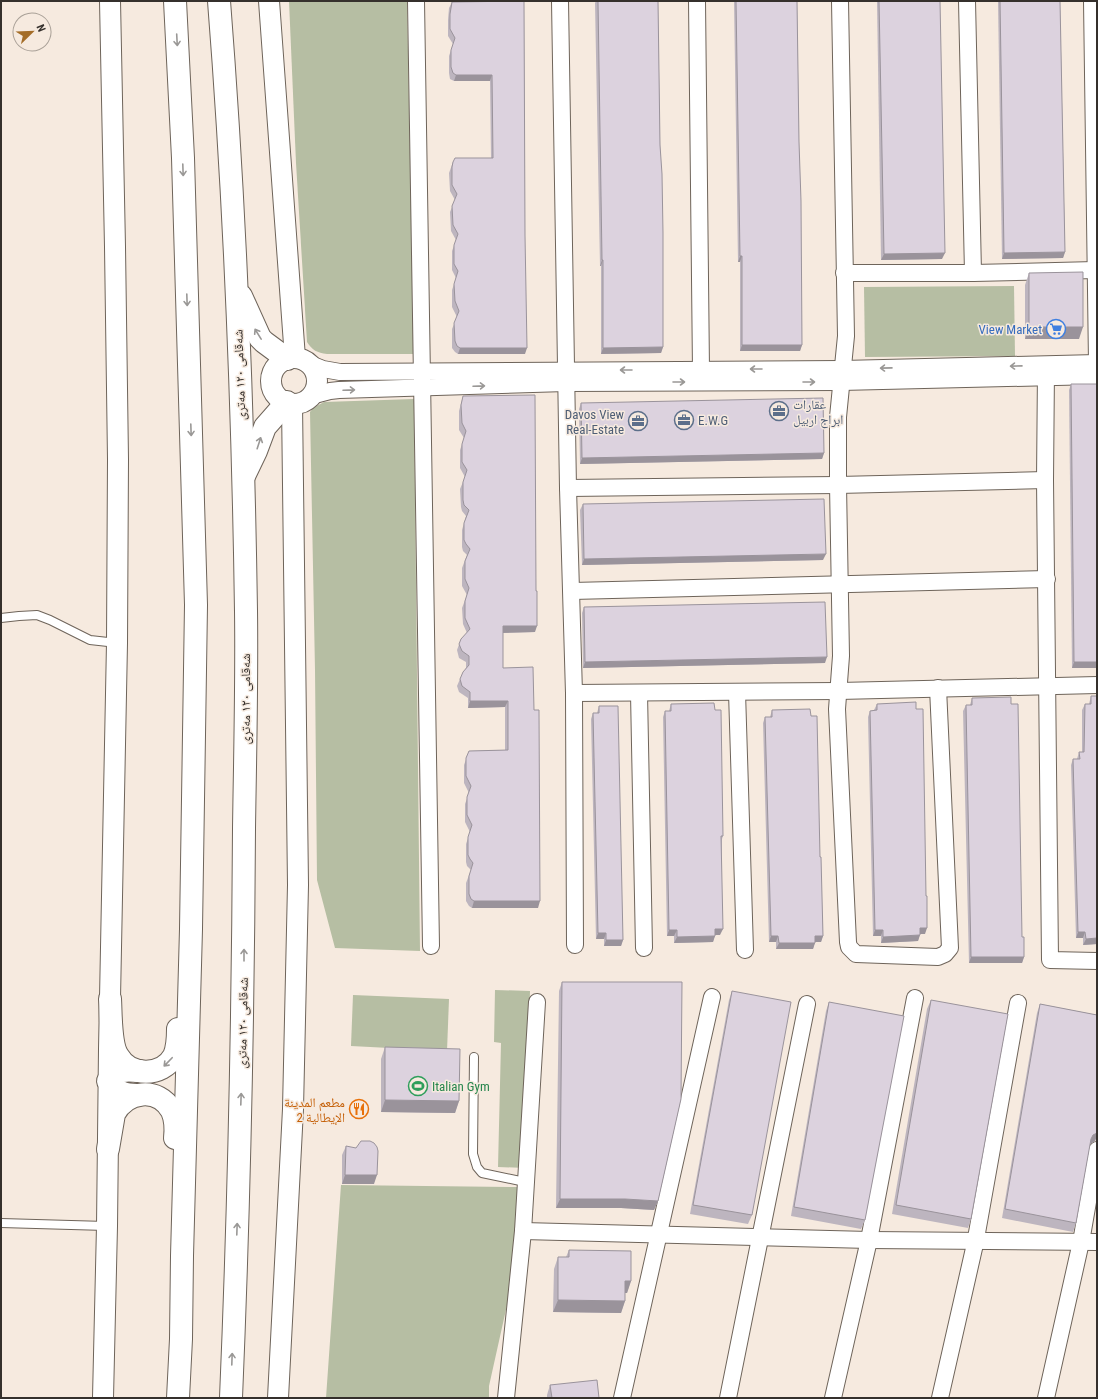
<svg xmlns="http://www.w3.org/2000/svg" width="1098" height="1399" font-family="'Roboto Condensed','Noto Naskh Arabic',sans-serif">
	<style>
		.green { fill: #b6bea3 }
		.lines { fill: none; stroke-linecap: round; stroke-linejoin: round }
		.service-casing { stroke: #6e645a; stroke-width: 10 }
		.minor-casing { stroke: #6e645a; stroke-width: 18 }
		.tertiary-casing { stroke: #6e645a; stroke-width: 22 }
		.motorway-casing { stroke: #6e645a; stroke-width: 24 }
		.service { stroke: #fff; stroke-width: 8 }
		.minor { stroke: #fff; stroke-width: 16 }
		.tertiary { stroke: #fff; stroke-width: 20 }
		.motorway { stroke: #fff; stroke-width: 22 }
		.wall { fill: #bdb5bf }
		.shaded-wall { fill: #9a939b }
		.building { fill: #dcd2de; stroke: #9a939b }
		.oneway { stroke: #9a9896 }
		.labels { text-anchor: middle; stroke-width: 3; stroke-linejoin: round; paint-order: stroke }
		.shop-label { font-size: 13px; fill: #366cbe; stroke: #f6eadf; text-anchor: end }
		.street-label { font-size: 13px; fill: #35302c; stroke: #f6eadf }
		.service-label { font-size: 13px; fill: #4e5e75; stroke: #f6eadf; text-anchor: start }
		.leisure-label { font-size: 13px; fill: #27864d; stroke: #f6eadf; text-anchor: start }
		.food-label { font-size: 13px; fill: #c56008; stroke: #f6eadf; text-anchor: end }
	</style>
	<rect width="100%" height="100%" fill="#f6eadf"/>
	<g class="green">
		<path d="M289,1H407L414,354H327C317,353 312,350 307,342L296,163Z"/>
		<polygon points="1014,286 1015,356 865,357 864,287"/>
		<polygon points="414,399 420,951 335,948 317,880 315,670 310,412 313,408 324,402"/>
		<polygon points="495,990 530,991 525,1168 498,1167 501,1043 494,1042"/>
		<polygon points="353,995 449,999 447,1051 351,1046"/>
		<polygon points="341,1185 518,1187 511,1287 489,1386 489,1398 326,1398"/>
	</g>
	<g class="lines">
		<defs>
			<g id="service">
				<polyline points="1,618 19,616 37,615 50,620 90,640 117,643"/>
				<polyline points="474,1057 473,1154 477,1167 482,1173 525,1182"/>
				<polyline points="1,1223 106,1226"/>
			</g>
			<g id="minor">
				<polyline points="416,1 431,946"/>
				<polyline points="560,1 568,488 574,693 575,945"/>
				<polyline points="697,1 701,370"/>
				<polyline points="840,1 846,336 838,417 838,485 841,656 837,709 848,942 849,947 856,954 938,957 945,954 950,948 938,688"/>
				<polyline points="967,1 973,273"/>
				<polyline points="1092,1 1097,363"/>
				<polyline points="844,273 973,273 1095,270"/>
				<polyline points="308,363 323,369 340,372 842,369 1097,363"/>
				<polyline points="1046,369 1045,480 1050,960 1097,961"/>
				<polyline points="311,396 330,391 339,390 566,383 841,382 1097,376"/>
				<polyline points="568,488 838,485 1045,480"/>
				<polyline points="572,591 1047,579"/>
				<polyline points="737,692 745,950"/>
				<polyline points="574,693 839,691 1097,685"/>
				<polyline points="639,693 644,948"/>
				<polyline points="523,1231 869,1240 1097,1242"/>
				<polyline points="506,1398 523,1231 537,1002"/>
				<polyline points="622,1398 712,997"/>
				<polyline points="728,1398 807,1004"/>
				<polyline points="833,1398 869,1240 915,998"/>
				<polyline points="940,1398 975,1244 1018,1003"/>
				<polyline points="1046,1398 1081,1242 1097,1150"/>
			</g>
			<g id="tertiary">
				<polyline points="269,1 295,358"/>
				<circle cx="294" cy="381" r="23"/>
				<polyline points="103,1398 107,1226 109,1049 117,643 118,459 115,247 110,1"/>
				<polyline points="278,1398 293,1109 298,885 292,404"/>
			</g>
			<g id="motorway">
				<polyline points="175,1 183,158 196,605 191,929 182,1256 181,1339 178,1398"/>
				<path d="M219,1C235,204 243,408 246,611C247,684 245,757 244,829C243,1019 239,1209 231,1398"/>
				<polyline points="241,296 260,338 264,342 287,359"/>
				<polyline points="244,476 256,451 265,427 287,402"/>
				<path d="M110,999C111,1014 110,1045 118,1056C130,1077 162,1077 174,1056C178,1047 178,1038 178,1029"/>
				<path d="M137,1095C122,1095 118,1092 108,1081C116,1069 126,1070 139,1071"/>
				<path d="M108,1149L114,1114C126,1091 158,1086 172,1111C176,1120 176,1129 175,1138"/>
			</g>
		</defs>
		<use href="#service" class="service-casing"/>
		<use href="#minor" class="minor-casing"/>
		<use href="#tertiary" class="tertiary-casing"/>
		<use href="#motorway" class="motorway-casing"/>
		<use href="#service" class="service"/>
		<use href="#minor" class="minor"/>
		<use href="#tertiary" class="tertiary"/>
		<use href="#motorway" class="motorway"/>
	</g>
	<g class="wall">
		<polygon points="524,1 525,354 458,354 455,352 452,348 452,329 457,317 452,307 452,290 456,278 452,270 452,251 456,240 451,231 450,212 455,200 450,191 449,173 453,162 491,158 490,81 454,81 450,79 449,73 449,56 453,44 448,36 448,20 449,8 452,2"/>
		<polygon points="596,1 658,1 663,347 661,353 601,354 601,266 600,266 595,3"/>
		<polygon points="734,1 797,1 802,345 800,351 740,351 740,262 738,262"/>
		<polygon points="877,1 940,1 942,259 881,260"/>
		<polygon points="998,1 1060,1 1065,252 1063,258 1002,259"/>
		<polygon points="1029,273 1079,339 1025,339 1025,285"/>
		<polygon points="1071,384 1097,384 1097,668 1072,668 1069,390"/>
		<polygon points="463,396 535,632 503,633 503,668 538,908 472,908 469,906 466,901 466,883 471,870 467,866 466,862 466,844 470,832 465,822 465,804 469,793 464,783 464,765 469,751 505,750 505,707 468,708 468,698 459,692 457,686 460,679 466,668 466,662 459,658 457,650 461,639 467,633 463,624 462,608 467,595 462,586 462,568 467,555 463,551 462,547 462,530 466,516 462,511 461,507 460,489 465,477 460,468 460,450 464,438 459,430 459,411"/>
		<polygon points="581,403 824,453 822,459 580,464 579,409"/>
		<polygon points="583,504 823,560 582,565 580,510"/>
		<polygon points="584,607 825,663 583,668 582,613"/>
		<polygon points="1091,696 1097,944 1083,945 1083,938 1076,938 1071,765 1073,759 1077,759 1079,752 1082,752 1082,710 1085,704 1089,704"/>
		<polygon points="972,698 1022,937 1024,957 1022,963 969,963 963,711 966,705 970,705"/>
		<polygon points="671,704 723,836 722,839 720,935 715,935 713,942 674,943 674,936 667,936 663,717 665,711 669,711"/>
		<polygon points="877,704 925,934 920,934 918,941 881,943 881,936 873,936 868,717 870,711 874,710"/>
		<polygon points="599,706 623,940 621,946 604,946 604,939 596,939 591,719 593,713 597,713"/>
		<polygon points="772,710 820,857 823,936 821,942 815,942 813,949 776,949 776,942 769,942 763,723 765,717 770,717"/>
		<polygon points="562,982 658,1201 654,1210 621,1208 556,1208 559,991"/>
		<polygon points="732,991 752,1215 748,1224 690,1214 729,1000"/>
		<polygon points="931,1000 971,1219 968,1228 892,1214 927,1009"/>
		<polygon points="829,1002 865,1220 861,1229 791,1216 826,1011"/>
		<polygon points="1040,1004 1097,1015 1097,1136 1095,1141 1090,1144 1076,1223 1073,1232 1002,1218 1037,1013"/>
		<polygon points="385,1047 459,1101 455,1113 381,1112 381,1059"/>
		<polygon points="346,1146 374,1184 342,1184 342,1155"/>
		<polygon points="569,1250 631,1281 627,1293 625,1293 625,1301 621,1313 553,1312 554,1269 558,1257 566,1257"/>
		<polygon points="550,1385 599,1398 547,1398 547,1395"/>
	</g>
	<g class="shaded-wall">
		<polygon points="456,75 492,75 490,81 454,81"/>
		<polygon points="1065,252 1063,258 1002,259 1004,253"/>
		<polygon points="945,253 942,259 881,260 884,254"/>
		<polygon points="740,256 742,256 740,262 738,262"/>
		<polygon points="602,260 603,260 601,266 600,266"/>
		<polygon points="1029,327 1083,327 1079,339 1025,339"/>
		<polygon points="742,345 802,345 800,351 740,351"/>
		<polygon points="663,347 661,353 601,354 603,348"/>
		<polygon points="460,348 527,348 525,354 458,354"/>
		<polygon points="824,453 822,459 580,464 582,458"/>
		<polygon points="826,554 823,560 582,565 584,559"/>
		<polygon points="503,626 537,626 535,632 500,633"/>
		<polygon points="827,657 825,663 583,668 585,662"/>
		<polygon points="1074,662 1097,662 1097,668 1072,668"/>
		<polygon points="470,701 508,701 505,707 468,708"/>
		<polygon points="474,901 540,901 538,908 472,908"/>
		<polygon points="920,928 927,928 925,934 918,934"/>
		<polygon points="715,929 723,929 720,935 713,935"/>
		<polygon points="669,930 677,930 674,936 667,936"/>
		<polygon points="875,930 883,930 881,936 873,936"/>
		<polygon points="1078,932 1085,932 1083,938 1076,938"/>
		<polygon points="598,933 606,933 604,939 596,939"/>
		<polygon points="920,935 918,941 881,943 883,937"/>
		<polygon points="715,936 713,942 674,943 677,937"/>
		<polygon points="771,936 778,936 776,942 769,942"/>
		<polygon points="815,936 823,936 821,942 813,942"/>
		<polygon points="1097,938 1097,944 1083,945 1086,939"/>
		<polygon points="606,940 623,940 621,946 604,946"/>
		<polygon points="779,943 815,943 813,949 776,949"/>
		<polygon points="971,957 1024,957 1022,963 969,963"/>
		<polygon points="385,1100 459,1101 455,1113 381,1112"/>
		<polygon points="1097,1133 1097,1136 1095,1141 1090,1144 1091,1139 1093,1135"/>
		<polygon points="345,1175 377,1175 374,1184 342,1184"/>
		<polygon points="560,1199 625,1199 658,1201 654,1210 621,1208 556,1208"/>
		<polygon points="625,1281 631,1281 627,1293 621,1293"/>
		<polygon points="558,1300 625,1301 621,1313 553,1312"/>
	</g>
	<g class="building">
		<polygon points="524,1 525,235 527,348 460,348 457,346 455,341 454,323 459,311 455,301 454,284 458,271 454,264 454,245 458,234 453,225 452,206 457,194 452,185 452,167 453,162 455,158 493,158 492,75 456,75 453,73 451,67 451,50 455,38 450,29 450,14 452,2"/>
		<polygon points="598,1 658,1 660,145 662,174 663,233 663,347 603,348 603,260 602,260"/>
		<polygon points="736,1 797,1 799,142 801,201 802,345 742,345 742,256 740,256"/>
		<polygon points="879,1 940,1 945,253 884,254"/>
		<polygon points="1000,1 1060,1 1065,252 1004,253"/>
		<polygon points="1083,272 1083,327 1029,327 1029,273"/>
		<polygon points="1071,384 1097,384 1097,662 1074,662"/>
		<polygon points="535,395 536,591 537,591 537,626 503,626 503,668 533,667 534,710 539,710 540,901 474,901 471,899 469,894 469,876 473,863 470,859 468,855 468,837 472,825 467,815 467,797 471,786 466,776 466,758 469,751 508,750 508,701 470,701 470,692 462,686 460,679 463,672 469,665 469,656 462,651 459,644 461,639 470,629 465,618 465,601 469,588 465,579 465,561 470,549 466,544 464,540 464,523 469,510 464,505 463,500 463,482 467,470 462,462 462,444 466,431 462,423 461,405 463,396"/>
		<polygon points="823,398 824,453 582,458 581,403"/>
		<polygon points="824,499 826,554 584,559 583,504"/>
		<polygon points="825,602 827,657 585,662 584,607"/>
		<polygon points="1091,696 1097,696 1097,938 1086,939 1085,932 1078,932 1073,759 1080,759 1079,752 1084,752 1085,704 1091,704"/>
		<polygon points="1011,697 1011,704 1018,704 1022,937 1024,937 1024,957 971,957 966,705 972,705 972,698"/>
		<polygon points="916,702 916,709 923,709 926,896 927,896 927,928 920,928 920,935 883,937 883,930 875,930 870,711 877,710 877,704"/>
		<polygon points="714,703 715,710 721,710 723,836 721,836 723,929 715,929 715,936 677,937 677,930 669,930 665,711 671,711 671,704"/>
		<polygon points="599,706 618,706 623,940 606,940 606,933 598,933 593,713 599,713"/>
		<polygon points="810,709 811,716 817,716 820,857 821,857 823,936 815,936 815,943 779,943 778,936 771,936 765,717 772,717 772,710"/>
		<polygon points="562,982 682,982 681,1099 658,1201 625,1199 560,1199"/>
		<polygon points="732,991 791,1002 752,1215 693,1205"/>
		<polygon points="931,1000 1008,1014 971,1219 896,1205"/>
		<polygon points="829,1002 904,1016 865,1220 794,1207"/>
		<polygon points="1040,1004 1097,1015 1097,1133 1093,1135 1091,1139 1076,1223 1005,1209"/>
		<polygon points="385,1047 460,1049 459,1101 385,1100"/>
		<polygon points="361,1141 370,1141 374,1143 377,1147 378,1151 377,1175 345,1175 346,1146 356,1148"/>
		<polygon points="569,1250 631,1251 631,1281 625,1281 625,1301 558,1300 558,1257 569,1257"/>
		<polygon points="597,1380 599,1398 552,1398 550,1385"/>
	</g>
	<defs><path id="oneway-shaft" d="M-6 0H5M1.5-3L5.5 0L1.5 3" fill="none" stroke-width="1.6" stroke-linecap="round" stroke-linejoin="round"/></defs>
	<g class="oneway">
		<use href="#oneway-shaft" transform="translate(177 40) rotate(87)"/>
		<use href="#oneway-shaft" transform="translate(183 170) rotate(88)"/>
		<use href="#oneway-shaft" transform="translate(187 300) rotate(88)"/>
		<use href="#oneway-shaft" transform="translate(258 334) rotate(-122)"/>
		<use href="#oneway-shaft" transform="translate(1016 366) rotate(179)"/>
		<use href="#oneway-shaft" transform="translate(886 368) rotate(179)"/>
		<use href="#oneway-shaft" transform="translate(756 369) rotate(180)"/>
		<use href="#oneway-shaft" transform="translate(626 370) rotate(180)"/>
		<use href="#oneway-shaft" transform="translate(679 382)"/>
		<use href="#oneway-shaft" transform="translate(809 382)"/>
		<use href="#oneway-shaft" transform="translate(479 386) rotate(-2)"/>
		<use href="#oneway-shaft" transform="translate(349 390) rotate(-2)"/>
		<use href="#oneway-shaft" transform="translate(191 430) rotate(88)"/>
		<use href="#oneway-shaft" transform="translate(259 443) rotate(-72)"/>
		<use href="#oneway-shaft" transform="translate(244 955) rotate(-90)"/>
		<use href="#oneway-shaft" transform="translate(168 1062) rotate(134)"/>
		<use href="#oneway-shaft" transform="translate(241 1099) rotate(-88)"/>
		<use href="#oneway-shaft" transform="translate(237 1229) rotate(-88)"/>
		<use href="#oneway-shaft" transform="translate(232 1359) rotate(-88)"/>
	</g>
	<defs>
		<symbol id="supermarket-ring" viewBox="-11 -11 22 22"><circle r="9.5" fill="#f6eadf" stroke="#3f7fe0" stroke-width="1.5"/><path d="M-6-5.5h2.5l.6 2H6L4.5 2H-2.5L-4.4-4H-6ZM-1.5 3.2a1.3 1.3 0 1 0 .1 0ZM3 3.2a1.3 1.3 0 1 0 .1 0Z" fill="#3f7fe0"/></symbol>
		<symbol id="office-ring" viewBox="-11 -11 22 22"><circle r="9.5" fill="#f6eadf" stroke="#5c6f8a" stroke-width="1.5"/><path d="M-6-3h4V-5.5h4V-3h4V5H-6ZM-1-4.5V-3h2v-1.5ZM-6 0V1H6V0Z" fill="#5c6f8a"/></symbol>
		<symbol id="stadium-ring" viewBox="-11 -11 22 22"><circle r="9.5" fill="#f6eadf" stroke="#2e9e5b" stroke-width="1.5"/><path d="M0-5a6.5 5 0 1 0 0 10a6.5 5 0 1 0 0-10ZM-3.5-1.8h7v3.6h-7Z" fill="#2e9e5b"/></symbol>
		<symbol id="restaurant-ring" viewBox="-11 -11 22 22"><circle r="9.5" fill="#f6eadf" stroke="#e8710a" stroke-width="1.5"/><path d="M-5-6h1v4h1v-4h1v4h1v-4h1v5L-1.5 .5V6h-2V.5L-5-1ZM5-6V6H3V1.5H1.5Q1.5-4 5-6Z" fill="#e8710a"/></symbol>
	</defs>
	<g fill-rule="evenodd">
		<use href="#supermarket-ring" x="1045" y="318" width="22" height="22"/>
		<use href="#office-ring" x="768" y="400" width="22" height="22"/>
		<use href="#office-ring" x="673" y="409" width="22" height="22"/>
		<use href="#office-ring" x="627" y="410" width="22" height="22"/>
		<use href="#stadium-ring" x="407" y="1075" width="22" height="22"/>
		<use href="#restaurant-ring" x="348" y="1098" width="22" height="22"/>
	</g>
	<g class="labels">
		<g class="shop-label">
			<text x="1042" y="334">View Market</text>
		</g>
		<g class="street-label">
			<text transform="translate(239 375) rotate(-92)" y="5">شەقامی ١٢٠ مەتری</text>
			<text transform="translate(245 699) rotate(-90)" y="5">شەقامی ١٢٠ مەتری</text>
			<text transform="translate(242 1023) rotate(-89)" y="5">شەقامی ١٢٠ مەتری</text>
		</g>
		<g class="service-label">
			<text x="793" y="409">عقارات<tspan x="793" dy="15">ابراج اربیل</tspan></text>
			<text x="624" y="419" text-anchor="end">Davos View<tspan x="624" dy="15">Real-Estate</tspan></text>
			<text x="698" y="425">E.W.G</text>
		</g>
		<g class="leisure-label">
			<text x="432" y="1091">Italian Gym</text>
		</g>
		<g class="food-label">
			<text x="345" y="1107">مطعم المدينة<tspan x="345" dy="15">الإيطالية 2</tspan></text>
		</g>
	</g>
	<rect width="1098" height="1399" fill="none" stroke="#35302c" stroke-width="4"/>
	<g transform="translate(32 32) rotate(67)"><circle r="19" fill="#f6eadf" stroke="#a9a097"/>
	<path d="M0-3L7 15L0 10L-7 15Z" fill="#a46d28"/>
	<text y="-6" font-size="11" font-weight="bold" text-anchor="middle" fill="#35302c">N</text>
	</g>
</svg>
